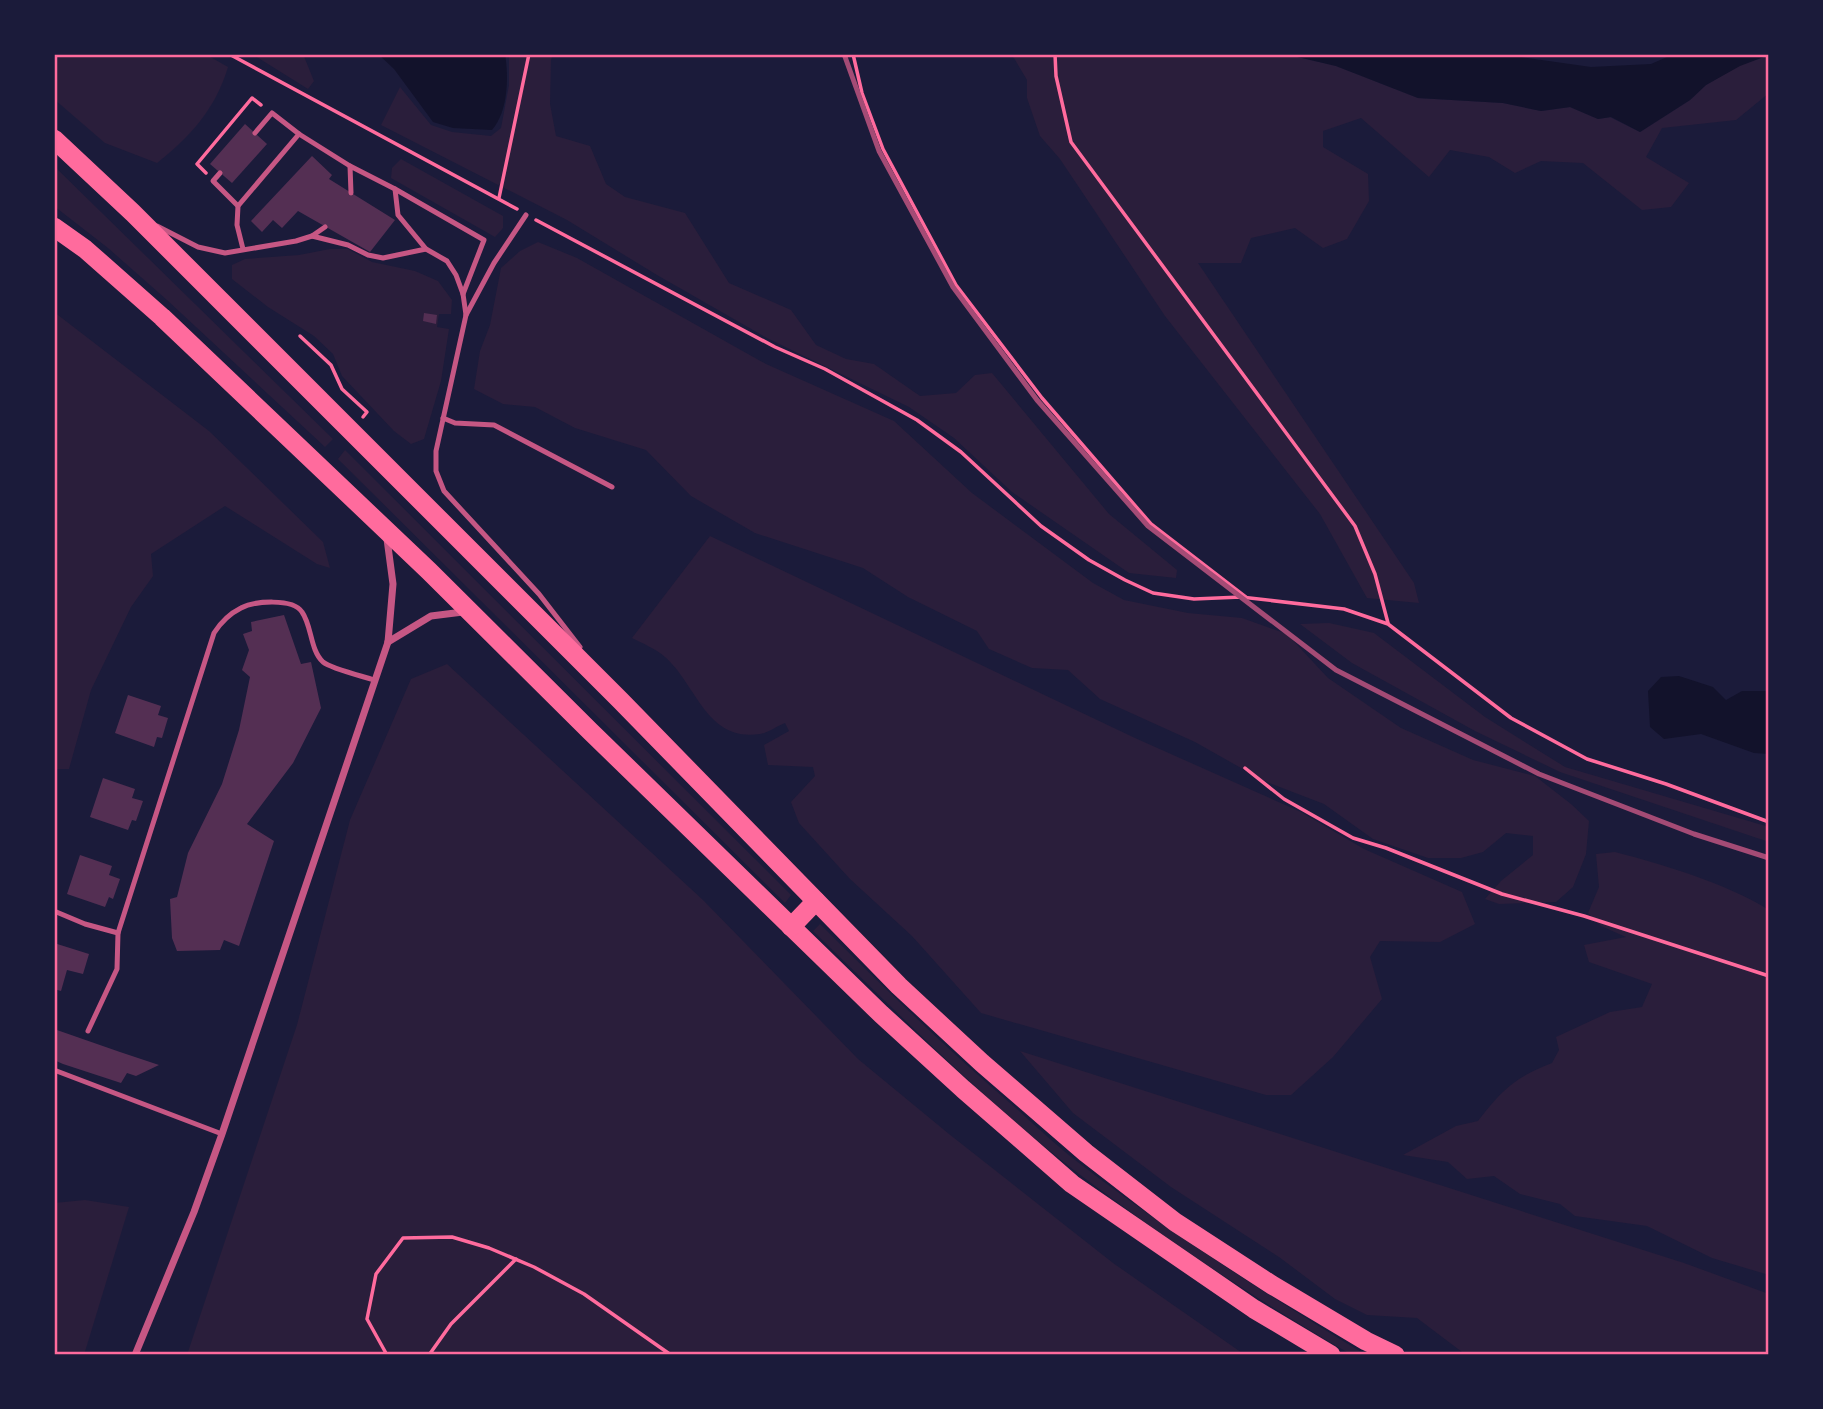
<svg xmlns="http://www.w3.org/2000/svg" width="1823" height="1409" font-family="'Sofia Sans Condensed',sans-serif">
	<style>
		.green { fill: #2a1e3b }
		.water { fill: #12122b }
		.building { fill: #542f53 }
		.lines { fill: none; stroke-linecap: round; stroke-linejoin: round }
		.path { stroke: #ff6b9d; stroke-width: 3.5 }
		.service { stroke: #c65784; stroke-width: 5 }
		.minor { stroke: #c65784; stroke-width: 7 }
		.trunk { stroke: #ff6b9d; stroke-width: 19 }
		.rail { stroke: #a44b75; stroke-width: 5 }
		.neatline { fill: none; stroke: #ff6b9d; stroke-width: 2.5 }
	</style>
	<rect width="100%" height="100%" fill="#1b1b3a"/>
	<g class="green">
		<path d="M54,54H205L228,67C216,108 190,137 157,163L105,143L54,99Z"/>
		<polygon points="252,54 303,54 314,81 308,89"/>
		<polygon points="509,54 553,54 551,60 550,104 556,136 590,146 606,184 625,197 685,213 729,283 791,310 816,345 846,359 874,364 920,396 956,393 975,375 992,373 1109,514 1177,570 1176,578 1129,573 1012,492 954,438 909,407 767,338 657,275 567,220 381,125 400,87 431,125 452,132 491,136 501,128 509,85"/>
		<polygon points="1008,54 1285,54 1336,66 1418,98 1503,103 1541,111 1570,107 1598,119 1610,117 1640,132 1690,100 1706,85 1740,65 1769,55 1769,93 1736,120 1662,128 1646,157 1689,183 1671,207 1642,210 1583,163 1541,161 1515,173 1489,157 1450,150 1429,177 1361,118 1323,131 1323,147 1368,174 1369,201 1347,239 1323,248 1295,228 1251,238 1241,263 1198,263 1414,583 1419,603 1367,598 1320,514 1165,316 1060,159 1040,136 1027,98 1027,80 1014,58"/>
		<polygon points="401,159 503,216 503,228 495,237 391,178 392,168"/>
		<polygon points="54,166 333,439 325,447 167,300 108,248 54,206"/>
		<polygon points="538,242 577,258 766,364 894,421 972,493 1093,583 1124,600 1188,613 1242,618 1287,634 1328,678 1401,728 1473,760 1535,776 1571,804 1589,821 1586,854 1573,887 1556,902 1499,904 1485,899 1501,881 1533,855 1533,836 1506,833 1483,852 1461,858 1428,858 1373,839 1324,804 1264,781 1195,742 1100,699 1068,670 1032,668 989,649 977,631 908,597 863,568 755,533 691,496 646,450 575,428 535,407 503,404 474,389 480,351 490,325 501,268 520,251"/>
		<polygon points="330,249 348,249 372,262 415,271 438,281 452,300 451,314 439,314 437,327 449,329 441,381 424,439 411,444 394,431 342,376 333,354 314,336 268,307 232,279 232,265 245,259 299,255"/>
		<polygon points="54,312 209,431 323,542 330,568 317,564 225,506 151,554 153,576 131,607 91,690 69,769 54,769"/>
		<polygon points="345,450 791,895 785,903 338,459"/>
		<path d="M710,536L1135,738L1301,812L1364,849L1462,892L1475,924L1440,942L1380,941L1370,957L1382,999L1333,1057L1291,1095H1266L981,1013L912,936L850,879L799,823L791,802L815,776L813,767L768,765L764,745L789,731L785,723C777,726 768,733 760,734C706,742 697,685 665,657C656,649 642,643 632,638Z"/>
		<polygon points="1329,623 1374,633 1485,717 1565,767 1769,827 1769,842 1560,772 1475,731 1352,663 1300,624"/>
		<polygon points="447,664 703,900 858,1059 949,1134 1113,1263 1245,1355 187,1355 297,1025 350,820 411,679"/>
		<path d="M1615,852C1664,865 1726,883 1769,910V1275L1712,1258L1647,1226L1575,1216L1560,1204L1520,1194L1494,1176L1467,1179L1448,1162L1403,1155L1456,1126L1478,1121C1503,1089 1514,1078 1552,1063L1559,1050L1556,1037L1610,1012L1642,1007L1652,984L1589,962L1584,945L1626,937L1601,926L1588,913L1599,887L1596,854Z"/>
		<path d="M820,924C884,988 949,1051 1018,1110C1039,1129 1060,1149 1083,1166C1173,1235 1269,1296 1366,1355H1352C1257,1300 1166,1240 1079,1174C984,1101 899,1014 813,931Z"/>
		<polygon points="1020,1051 1684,1263 1769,1294 1769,1355 1466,1355 1417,1318 1367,1315 1335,1299 1279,1257 1171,1187 1073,1113"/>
		<polygon points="85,1200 129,1207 84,1355 54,1355 54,1203"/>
	</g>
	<g class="water">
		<path d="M378,54H505C509,78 508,112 492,130L453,128L433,122L394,69Z"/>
		<polygon points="1285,54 1500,54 1591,67 1651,64 1674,54 1769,55 1740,66 1706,85 1690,100 1640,132 1611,117 1598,119 1570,107 1541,111 1503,103 1418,98 1336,66"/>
		<polygon points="1679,676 1713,687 1726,700 1742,691 1769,691 1769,754 1754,753 1701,734 1664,739 1650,727 1648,691 1661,677"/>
	</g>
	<g class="building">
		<polygon points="245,124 267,144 232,183 210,164"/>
		<polygon points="312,156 332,175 329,179 395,220 370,252 298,211 282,228 273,220 262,232 251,221"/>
		<polygon points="424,313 437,315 436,324 423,321"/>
		<polygon points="284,615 301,664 311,662 321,708 293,763 247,824 274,841 239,946 224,940 220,950 177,951 172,938 170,899 177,897 188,853 222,784 239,730 250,677 242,670 249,650 243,634 252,631 251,622"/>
		<polygon points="128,695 161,706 158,715 168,718 162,738 157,737 154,747 115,733"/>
		<polygon points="103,778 135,789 132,798 143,801 136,821 132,820 128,830 90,817"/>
		<polygon points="80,855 112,866 109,875 120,879 113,899 109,897 105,907 67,894"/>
		<polygon points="54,943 89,954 83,974 67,970 61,991 54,989"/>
		<polygon points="54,1029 120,1052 159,1065 136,1076 127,1073 121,1083 63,1064 54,1060"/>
	</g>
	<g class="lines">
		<g class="path">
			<polyline points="229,54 517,209"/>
			<polyline points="853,54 862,93 883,149 956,285 1042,398 1151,524 1247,598"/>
			<polyline points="1055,54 1056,76 1071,142 1355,526 1375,574 1388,623"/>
			<polyline points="206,173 197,164 252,98 261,105"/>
			<polyline points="499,198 529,54"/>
			<polyline points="536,220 775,347 825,369 917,420 961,452 1041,526 1089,560 1125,580 1153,593 1194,599 1241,597 1344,609 1388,624 1511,718 1587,759 1666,784 1769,822"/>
			<polyline points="300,336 331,365 342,389 367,412 363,417"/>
			<polyline points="1245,768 1284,799 1353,838 1386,848 1502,894 1584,916 1769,976"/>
			<polyline points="387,1355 367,1319 376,1274 403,1238 452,1237 489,1248 534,1267 584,1294 671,1355"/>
			<polyline points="429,1355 451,1324 516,1259"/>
		</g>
		<g class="service">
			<polyline points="255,133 272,113 299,134 350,166"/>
			<polyline points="220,173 213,181 238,206"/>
			<polyline points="395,189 484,240 463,294"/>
			<polyline points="351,193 350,166 395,189 398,215 426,249 447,261 456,275 463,294 466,315 436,451 436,471 444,491 539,594 580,647"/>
			<polyline points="157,226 198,247 225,253 296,241 312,236 325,227"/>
			<polyline points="312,236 348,245 368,255 383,258 426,249"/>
			<polyline points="243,249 237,225 238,206 299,134"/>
			<polyline points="466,315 494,263 526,215"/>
			<polyline points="443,418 455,423 494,425 612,487"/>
			<polyline points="54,911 85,924 118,933"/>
			<path d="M88,1031L117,969L118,933L214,633C221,622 229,614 241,608C254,601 293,598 302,612C312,626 310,650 323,662C332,669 362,676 374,680"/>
			<polyline points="54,1070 222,1134"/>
		</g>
		<g class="minor">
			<polyline points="388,642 431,616 463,612"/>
			<polyline points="135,1355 194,1212 222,1134 388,642 393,584 387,539"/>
		</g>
		<g class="trunk">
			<polyline points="54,139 133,213 620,700 899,986 982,1063 1086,1153 1175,1222 1272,1285 1366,1341 1395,1355"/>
			<polyline points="54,227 85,249 162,317 429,571 590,731 881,1014 963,1089 1072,1184 1254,1309 1331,1355"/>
			<polyline points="791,927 816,901"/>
		</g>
		<polyline class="rail" points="844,54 879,151 953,287 1037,400 1148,526 1336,670 1539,774 1694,834 1769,858"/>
	</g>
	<rect width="1823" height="1409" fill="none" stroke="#1b1b3a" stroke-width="112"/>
	<rect x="56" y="56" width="1711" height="1297" class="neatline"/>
</svg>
